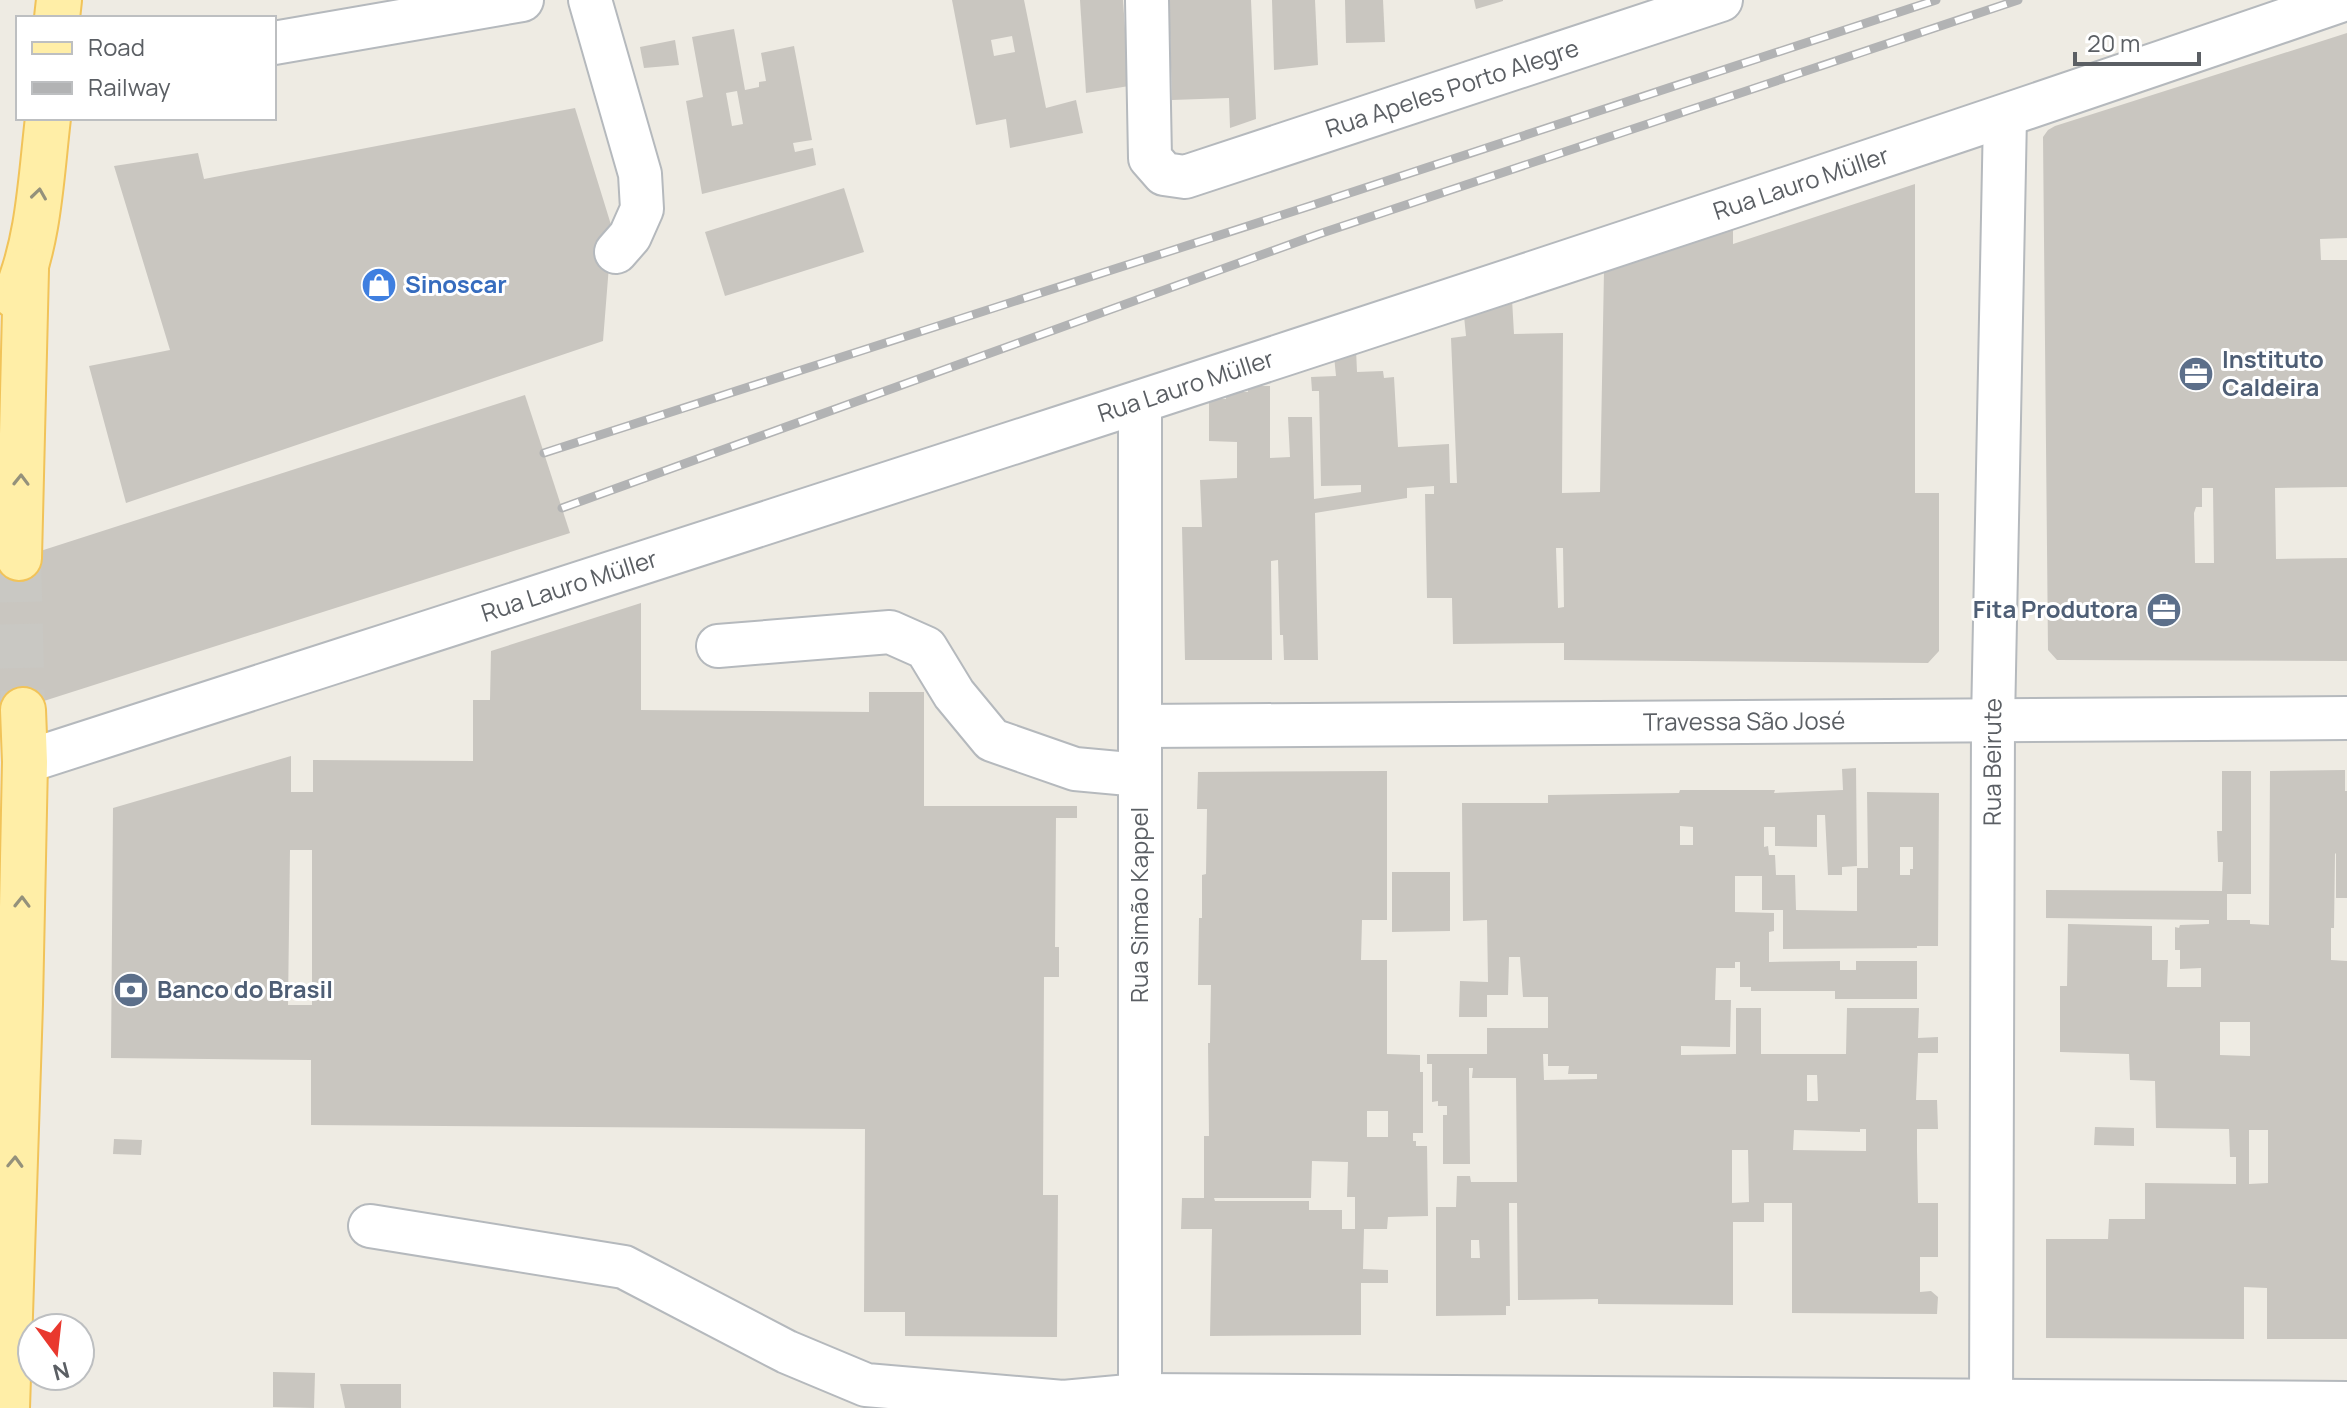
<svg xmlns="http://www.w3.org/2000/svg" width="2347" height="1408" font-family="Manrope,sans-serif">
	<style>
		.building { fill: #c9c6c0; fill-rule: evenodd }
		.lines { fill: none; stroke-linecap: round; stroke-linejoin: round }
		.major-tunnel { stroke: #c9c8c3; stroke-width: 44; stroke-dasharray: 44 22; stroke-linecap: butt }
		.minor-casing { stroke: #b5b9bd; stroke-width: 46 }
		.major-casing { stroke: #f1c359; stroke-width: 48 }
		.minor { stroke: #fff; stroke-width: 42 }
		.major { stroke: #ffeea7; stroke-width: 44 }
		.rail-casing { stroke: #b2b3b4; stroke-width: 9 }
		.rail { stroke: #fff; stroke-width: 6; stroke-dasharray: 18; stroke-linecap: butt }
		.oneway { stroke: #94917b }
		.labels { text-anchor: middle; stroke-width: 6; stroke-linejoin: round; paint-order: stroke }
		.street-label { font-size: 24px; fill: #5b5f64; stroke: #fff }
		.shop-label { font-size: 24px; font-weight: bold; fill: #366cbe; stroke: #fff; text-anchor: start }
		.service-label { font-size: 24px; font-weight: bold; fill: #4e5e75; stroke: #fff; text-anchor: start }
	</style>
	<rect width="100%" height="100%" fill="#eeebe3"/>
	<g class="building">
		<path d="M952,0H1024L1046,108L1076,100L1083,133L1010,148L1006,119L976,125ZM1012,36L1015,52L994,56L991,40Z"/>
		<polygon points="1080,0 1123,0 1129,86 1086,93"/>
		<polygon points="1169,0 1251,0 1256,119 1230,128 1229,98 1172,100"/>
		<polygon points="1272,0 1315,0 1318,65 1274,70"/>
		<polygon points="1345,0 1383,0 1385,42 1346,43"/>
		<polygon points="1474,0 1503,0 1503,1 1476,9"/>
		<path d="M734,29L745,90L759,87V82L766,81L761,53L794,46L812,140L793,143L795,152L813,148L816,165L702,194L686,101L703,97L692,37ZM737,91L743,124L732,126L726,93Z"/>
		<path d="M2347,33V238L2320,239L2321,260H2347V487L2275,488L2276,559L2347,558V661L2057,660L2048,650L2043,137L2048,130L2055,126ZM2202,488H2213L2214,563H2195L2194,513L2196,507H2202Z"/>
		<polygon points="675,40 679,65 644,68 640,47"/>
		<polygon points="575,108 612,228 603,341 126,503 89,366 170,350 114,166 198,153 204,179"/>
		<path d="M1915,184V493H1939V651L1928,663L1564,660V643L1453,644L1452,598H1427L1425,494H1434V486L1407,488V498L1315,513L1318,660H1284L1283,635H1280L1278,560L1271,561L1272,660H1185L1182,527H1202L1200,480L1237,478V442L1209,441V399H1226V392H1248V386H1270V458L1290,457L1288,417H1312L1314,499L1361,492V485L1321,486L1319,391H1312L1311,377L1336,376L1334,356L1356,349L1357,372L1383,371L1384,378L1394,377L1398,447L1449,444L1450,483H1457L1451,338L1466,336L1464,316L1512,299L1514,334L1563,333L1562,493L1600,492L1604,270L1733,228V244ZM1556,548H1563L1564,607L1558,608Z"/>
		<polygon points="844,188 864,252 725,296 705,232"/>
		<polygon points="525,395 570,533 0,715 0,564"/>
		<path d="M641,603V710L869,712V692H924V806H1077V818H1056L1055,947H1059V977H1044L1043,1195H1058L1057,1337L905,1336V1312H864L865,1129L311,1125V1060L111,1058L113,808L291,756V792H313V760L473,761V700H490L491,651ZM290,850H312V1005H288Z"/>
		<path d="M1856,768L1857,866L1842,867V875H1828L1825,815H1817V847L1775,846V827H1764V847L1768,846L1769,855H1775L1776,875H1795L1796,910L1857,911V868H1868L1867,792L1939,793L1938,946H1917V948L1783,949V910H1762V876H1735V912L1774,913V931L1769,932V962L1840,961V970H1856V961H1917V999H1835V991H1751V987H1740V962H1735V968H1716L1715,1000H1731L1730,1047L1681,1046V1055L1736,1054V1008H1761V1054H1846L1847,1008H1919L1918,1038L1938,1037V1053H1918L1916,1100H1937L1938,1129H1917V1151L1918,1203H1938V1257H1920V1292L1931,1291L1938,1297L1937,1314L1792,1313V1203H1764V1222H1733V1305L1598,1304V1299L1518,1300L1517,1203H1509L1510,1306H1506V1315L1436,1316V1207H1456L1457,1176H1470L1471,1182H1517L1516,1078H1472L1473,1068H1469L1470,1164H1443V1115H1447V1106H1438V1101L1432,1102V1064H1427V1054H1487V1028H1548V997H1523L1520,957H1509L1508,995H1487V1017H1459L1460,981L1488,982L1487,920L1463,921L1462,803H1548V795L1679,793L1680,790H1775L1774,793L1843,790L1842,769ZM1680,826L1693,827V845H1680ZM1900,847H1913V869H1910V875H1900ZM1543,1054H1548V1066H1569L1568,1074H1597V1079L1544,1080ZM1807,1075H1817L1818,1101H1807ZM1860,1129H1866V1151L1793,1150L1794,1130L1860,1132ZM1732,1150H1748L1749,1202L1732,1203ZM1471,1240H1479L1480,1258H1471Z"/>
		<path d="M2345,770V791H2347V898H2336V853L2335,854L2334,928H2331V960L2347,961V1339H2267V1288L2244,1287V1339L2046,1338V1239H2108L2109,1219H2145V1183L2236,1184V1157H2230L2229,1129L2156,1128L2155,1081L2130,1080L2129,1054L2060,1052V986H2067L2068,924L2152,926V960H2168L2167,987H2201V968L2180,969V950H2175V927L2179,928L2180,925L2209,924V920L2046,918V890L2222,891L2223,862H2218L2217,831H2222V771H2251V894H2227V920H2250V924L2269,925L2270,771ZM2220,1022H2250V1056L2220,1055ZM2249,1130H2268V1183L2249,1184Z"/>
		<path d="M1387,771V920H1362L1361,960H1387V1054L1420,1055V1072H1423V1133H1413V1141H1416V1146H1427L1428,1216L1388,1217L1387,1229H1364L1363,1269L1388,1270V1283H1361V1335L1210,1336L1212,1229H1181L1182,1198H1204V1136H1209L1208,1043H1210L1211,985H1198L1199,918H1202V875L1206,874L1207,809H1197L1198,772ZM1367,1111H1388V1137H1367ZM1312,1161L1348,1162L1347,1197H1355V1229H1342V1210H1309V1201H1215L1214,1198H1311Z"/>
		<polygon points="1392,872 1450,872 1450,931 1392,932"/>
		<polygon points="2095,1127 2134,1128 2134,1146 2094,1145"/>
		<polygon points="114,1139 142,1140 141,1155 113,1154"/>
		<polygon points="273,1372 315,1373 314,1408 273,1407"/>
		<polygon points="340,1384 401,1384 401,1408 345,1408"/>
	</g>
	<g class="lines">
		<polyline class="major-tunnel" points="19,558 23,710"/>
		<defs>
			<g id="minor">
				<polyline points="590,0 640,174 642,209 630,236 616,252"/>
				<path id="s1" d="M1147,0L1150,158L1164,174L1185,177L1721,0"/>
				<polyline points="274,43 522,0"/>
				<polyline points="1140,402 1140,1408"/>
				<polyline points="718,646 890,632 926,648 954,694 992,740 1075,769 1140,775"/>
				<path id="s2" d="M1140,726L2347,718"/>
				<path id="s3" d="M25,762C799,512 1574,265 2343,0"/>
				<polyline points="370,1226 624,1267 787,1352 866,1385 1063,1402 1140,1395 2347,1403"/>
				<path id="s4" d="M1991,1408L1993,722L2005,116"/>
			</g>
			<g id="major">
				<polyline points="57,18 59,0"/>
				<path d="M15,296C39,241 41,177 48,118"/>
				<polyline points="19,558 26,270"/>
				<polyline points="7,1408 20,1004 25,762 23,710"/>
			</g>
		</defs>
		<use href="#minor" class="minor-casing"/>
		<use href="#major" class="major-casing"/>
		<use href="#minor" class="minor"/>
		<use href="#major" class="major"/>
		<defs>
			<g id="rail">
				<polyline points="544,453 1313,205 1936,0"/>
				<polyline points="562,508 1319,234 2018,0"/>
			</g>
		</defs>
		<use href="#rail" class="rail-casing"/>
		<use href="#rail" class="rail"/>
	</g>
	<defs><path id="oneway-chevron" d="M-2-3.5L2.5 0L-2 3.5" fill="none" stroke-width="1.6" stroke-linecap="round" stroke-linejoin="round" transform="scale(2)"/></defs>
	<g class="oneway">
		<use href="#oneway-chevron" transform="translate(39 194) rotate(-82)"/>
		<use href="#oneway-chevron" transform="translate(21 480) rotate(-89)"/>
		<use href="#oneway-chevron" transform="translate(22 902) rotate(-89)"/>
		<use href="#oneway-chevron" transform="translate(15 1162) rotate(-88)"/>
	</g>
	<defs>
		<symbol id="shop-disc" viewBox="-11 -11 22 22"><circle r="9.5" fill="#3f7fe0" stroke="#fff"/><path d="M-5-2.5h2.3a2.7 3.5 0 0 1 5.4 0H5L5.5 6h-11ZM-1.5-2.5h3a1.5 2.3 0 0 0-3 0Z" fill="#fff"/></symbol>
		<symbol id="office-disc" viewBox="-11 -11 22 22"><circle r="9.5" fill="#5c6f8a" stroke="#fff"/><path d="M-6-3h4V-5.5h4V-3h4V5H-6ZM-1-4.5V-3h2v-1.5ZM-6 0V1H6V0Z" fill="#fff"/></symbol>
		<symbol id="bank-disc" viewBox="-11 -11 22 22"><circle r="9.5" fill="#5c6f8a" stroke="#fff"/><path d="M-6-4H6V4H-6ZM0-2.3a2.3 2.3 0 1 0 0 4.6a2.3 2.3 0 1 0 0-4.6Z" fill="#fff"/></symbol>
	</defs>
	<g fill-rule="evenodd">
		<use href="#shop-disc" x="359" y="265" width="40" height="40"/>
		<use href="#office-disc" x="2176" y="354" width="40" height="40"/>
		<use href="#office-disc" x="2144" y="590" width="40" height="40"/>
		<use href="#bank-disc" x="111" y="970" width="40" height="40"/>
	</g>
	<g class="labels">
		<g class="street-label">
			<text dy="8" stroke="none"><textPath href="#s1" startOffset="482">Rua Apeles Porto Alegre</textPath></text>
			<text dy="8" stroke="none"><textPath href="#s3" startOffset="1868">Rua Lauro Müller</textPath></text>
			<text dy="8" stroke="none"><textPath href="#s3" startOffset="1220">Rua Lauro Müller</textPath></text>
			<text dy="8" stroke="none"><textPath href="#s3" startOffset="572">Rua Lauro Müller</textPath></text>
			<text dy="8" stroke="none"><textPath href="#s2" startOffset="604">Travessa São José</textPath></text>
			<text dy="8" stroke="none"><textPath href="#s4" startOffset="646">Rua Beirute</textPath></text>
			<text transform="translate(1140 905) rotate(-90)" y="8">Rua Simão Kappel</text>
		</g>
		<g class="shop-label">
			<text x="405" y="293">Sinoscar</text>
		</g>
		<g class="service-label">
			<text x="2222" y="368">Instituto<tspan x="2222" dy="28">Caldeira</tspan></text>
			<text x="2138" y="618" text-anchor="end">Fita Produtora</text>
			<text x="157" y="998">Banco do Brasil</text>
		</g>
	</g>
	<rect x="16" y="16" width="260" height="104" fill="#ffffff" stroke="#bdbfc1" stroke-width="2"/>
	<rect x="32" y="42" width="40" height="12" fill="#ffeea7" stroke="#bdbfc1" stroke-width="2"/>
	<text x="88" y="56" font-size="24" fill="#5b5f64">Road</text>
	<rect x="32" y="82" width="40" height="12" fill="#b2b3b4" stroke="#bdbfc1" stroke-width="2"/>
	<text x="88" y="96" font-size="24" fill="#5b5f64">Railway</text>
	<g transform="translate(56 1352) rotate(165)"><circle r="38" fill="#ffffff" stroke="#bdbfc1" stroke-width="2"/>
	<path d="M0-6L14 30L0 20L-14 30Z" fill="#e9382e"/>
	<text y="-12" font-size="22" font-weight="bold" text-anchor="middle" fill="#5b5f64">N</text>
	</g>
	<path d="M2075 52v12h124v-12" fill="none" stroke="#5b5f64" stroke-width="4"/>
	<text x="2087" y="52" font-size="24" fill="#5b5f64" stroke="#ffffff" stroke-width="6" paint-order="stroke">20 m</text>
</svg>
